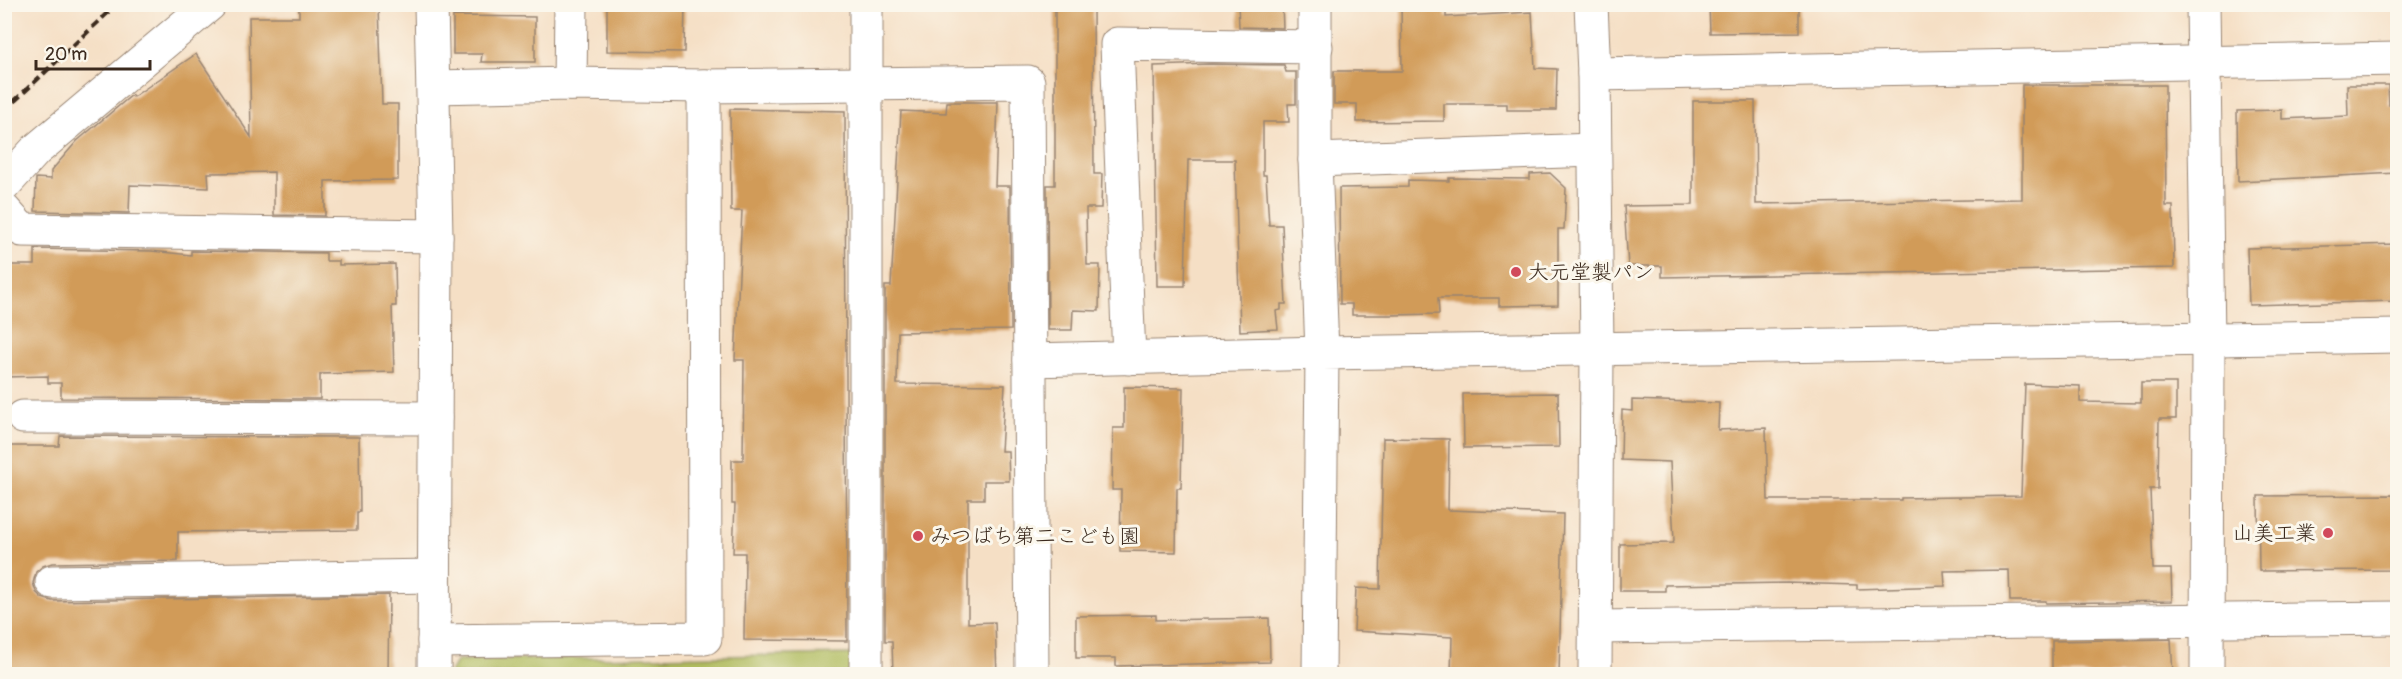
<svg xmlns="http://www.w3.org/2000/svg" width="2402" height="679" font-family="Pangolin,'Klee One',sans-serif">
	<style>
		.green { fill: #b0bc5e; stroke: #76733e; stroke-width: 1.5 }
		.building { fill: #d19b59 }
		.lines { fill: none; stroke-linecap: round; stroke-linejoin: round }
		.minor-casing { stroke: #988472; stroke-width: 35 }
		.minor { stroke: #fff; stroke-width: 33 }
		.rail { stroke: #3b2a1e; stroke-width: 4.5; stroke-dasharray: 9 4.5; stroke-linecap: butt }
		.poi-dot { fill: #d1495b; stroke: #fbf7ec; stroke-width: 2 }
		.labels { text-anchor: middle; stroke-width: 6; stroke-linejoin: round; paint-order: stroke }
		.poi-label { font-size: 21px; fill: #3b2a1e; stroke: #fbf7ec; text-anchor: start }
	</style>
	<rect width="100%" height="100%" fill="#fbf7ec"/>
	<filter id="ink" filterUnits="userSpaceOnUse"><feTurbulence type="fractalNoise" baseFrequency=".0167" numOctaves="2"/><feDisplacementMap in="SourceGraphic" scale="12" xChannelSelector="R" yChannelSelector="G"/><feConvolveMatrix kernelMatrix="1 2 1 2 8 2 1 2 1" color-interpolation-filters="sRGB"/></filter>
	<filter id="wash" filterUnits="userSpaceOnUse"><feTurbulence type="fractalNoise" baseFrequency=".008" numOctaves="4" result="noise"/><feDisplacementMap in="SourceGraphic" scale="24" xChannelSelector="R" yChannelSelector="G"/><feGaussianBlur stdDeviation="1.35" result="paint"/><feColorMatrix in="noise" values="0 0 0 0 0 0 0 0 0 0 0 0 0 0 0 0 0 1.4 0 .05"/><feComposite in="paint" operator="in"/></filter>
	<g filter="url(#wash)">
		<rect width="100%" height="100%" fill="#f5dfc5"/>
		<polygon class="green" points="855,654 855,674 449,674 457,660"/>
		<g id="blocks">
			<g class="building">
				<polygon points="299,4 379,4 382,104 398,104 398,180 325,181 325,216 274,215 274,172 208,173 209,188 130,185 129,213 35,211 36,178 51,179 51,171 77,141 132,95 133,97 196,54 251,137 249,17 299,17"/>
				<polygon points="607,4 685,4 684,52 607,51"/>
				<polygon points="1055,4 1093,4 1094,174 1102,174 1101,208 1086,208 1087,265 1100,265 1099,311 1073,310 1072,330 1048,330 1047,185 1055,185"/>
				<polygon points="1238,4 1282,4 1283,28 1239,27"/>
				<polygon points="1401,4 1446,4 1446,17 1532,12 1535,68 1557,69 1556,110 1507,110 1507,104 1444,104 1444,121 1357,122 1357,104 1334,104 1334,71 1402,71"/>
				<polygon points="1709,4 1799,4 1799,32 1710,33"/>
				<polygon points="453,16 535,17 535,62 481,62 482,54 453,54"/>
				<polygon points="1209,64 1284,65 1286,72 1296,72 1296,104 1288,104 1289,122 1263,122 1263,175 1266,175 1269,225 1282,225 1286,304 1281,304 1281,310 1276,311 1278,329 1240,331 1235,160 1188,160 1185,286 1157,286 1154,66"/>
				<polygon points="2022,85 2165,85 2166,206 2173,206 2174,268 1662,277 1662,266 1628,266 1624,206 1693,205 1693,101 1755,101 1756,204 2022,199"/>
				<polygon points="2347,85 2388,85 2389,105 2397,105 2397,173 2238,181 2237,111 2282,110 2282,119 2348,116"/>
				<polygon points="947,102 998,102 995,186 1010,186 1011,330 898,332 897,384 1005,385 1001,451 1008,451 1009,481 984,481 984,499 968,499 968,623 995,622 997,675 893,675 892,641 885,641 885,286 891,286 901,111 946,113"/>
				<polygon points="730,109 845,111 847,641 744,640 745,553 733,553 735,504 732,504 732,460 743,460 744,360 735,360 742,211 731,211"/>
				<polygon points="1550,173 1566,188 1564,229 1558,229 1558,305 1499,306 1499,298 1438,298 1439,314 1391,315 1352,315 1352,304 1340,304 1339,188 1408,187 1408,180 1449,181 1449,178 1530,179 1530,174"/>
				<polygon points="2397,244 2397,301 2249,305 2247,248"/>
				<polygon points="35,249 151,251 191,255 191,251 326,253 326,261 339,261 339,265 395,264 396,306 392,306 394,372 320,374 320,399 61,398 61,383 48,383 48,376 4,377 4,265 35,265"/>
				<polygon points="2141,383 2176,383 2176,419 2159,419 2158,489 2150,489 2153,569 2171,569 2172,601 2046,603 2046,601 2010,601 2009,570 1944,571 1945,586 1857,589 1857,585 1787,583 1665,585 1665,591 1620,591 1620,544 1673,543 1674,541 1670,462 1621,460 1622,410 1632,411 1632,400 1719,403 1718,430 1766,428 1768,500 1901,500 1901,498 2021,496 2025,384 2080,386 2080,402 2141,403"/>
				<polygon points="1124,387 1183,388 1181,488 1177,488 1176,552 1120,551 1121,490 1112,490 1113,428 1124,428"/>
				<polygon points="1558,393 1559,447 1464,448 1463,394"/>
				<polygon points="60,436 359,437 360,512 357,512 357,530 178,532 178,561 52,563 43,566 36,572 33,583 36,592 42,598 52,601 389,595 388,675 4,675 4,446 59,446"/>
				<polygon points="1383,438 1449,439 1448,510 1563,514 1559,675 1451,675 1452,637 1354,631 1356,588 1380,589"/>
				<polygon points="2397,495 2397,570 2259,571 2258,496"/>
				<polygon points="1156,615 1156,620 1269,618 1270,662 1116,666 1116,658 1076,658 1076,616"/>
				<polygon points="2171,639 2173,675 2052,675 2052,641"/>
			</g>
		</g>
	</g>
	<g filter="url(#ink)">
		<use href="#blocks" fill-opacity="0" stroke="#988472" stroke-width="1.5"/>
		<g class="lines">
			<defs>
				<g id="minor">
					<polyline points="431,4 436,236 434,674"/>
					<polyline points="866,4 866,674"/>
					<polyline points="1591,4 1594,74 1597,350 1595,674"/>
					<polyline points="2203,4 2208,339 2207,674"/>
					<polyline points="1594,74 2398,59"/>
					<polyline points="570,84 571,4"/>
					<polyline points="434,87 570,84 704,86 1028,82 1032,674"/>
					<polyline points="1315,160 1593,150"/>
					<polyline points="4,185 36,150 210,4"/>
					<polyline points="4,210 22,230 436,236"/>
					<polyline points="1129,358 1117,44 1316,47"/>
					<polyline points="1030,360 1322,353 1315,160 1315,4"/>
					<polyline points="23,417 435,418"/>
					<polyline points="52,582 434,576"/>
					<polyline points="1595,627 2398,618"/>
					<polyline points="434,641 705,638 704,86"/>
					<polyline points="1319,674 1322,353 2398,336"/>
				</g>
			</defs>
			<use href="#minor" class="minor-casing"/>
			<use href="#minor" class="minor"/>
			<polyline class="rail" points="4,111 117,4"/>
		</g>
	</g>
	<g class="poi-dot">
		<circle cx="1516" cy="272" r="6"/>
		<circle cx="2328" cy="533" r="6"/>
		<circle cx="918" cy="536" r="6"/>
	</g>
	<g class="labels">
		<g class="poi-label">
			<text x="1528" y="279">大元堂製パン</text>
			<text x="2316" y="540" text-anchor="end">山美工業</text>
			<text x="930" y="543">みつばち第二こども園</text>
		</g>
	</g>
	<rect width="2402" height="679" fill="none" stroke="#fbf7ec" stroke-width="24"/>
	<path d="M36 60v9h114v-9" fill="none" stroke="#3b2a1e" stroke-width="3"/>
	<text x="45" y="60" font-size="18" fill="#3b2a1e" stroke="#fbf7ec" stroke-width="4.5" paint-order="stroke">20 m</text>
</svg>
